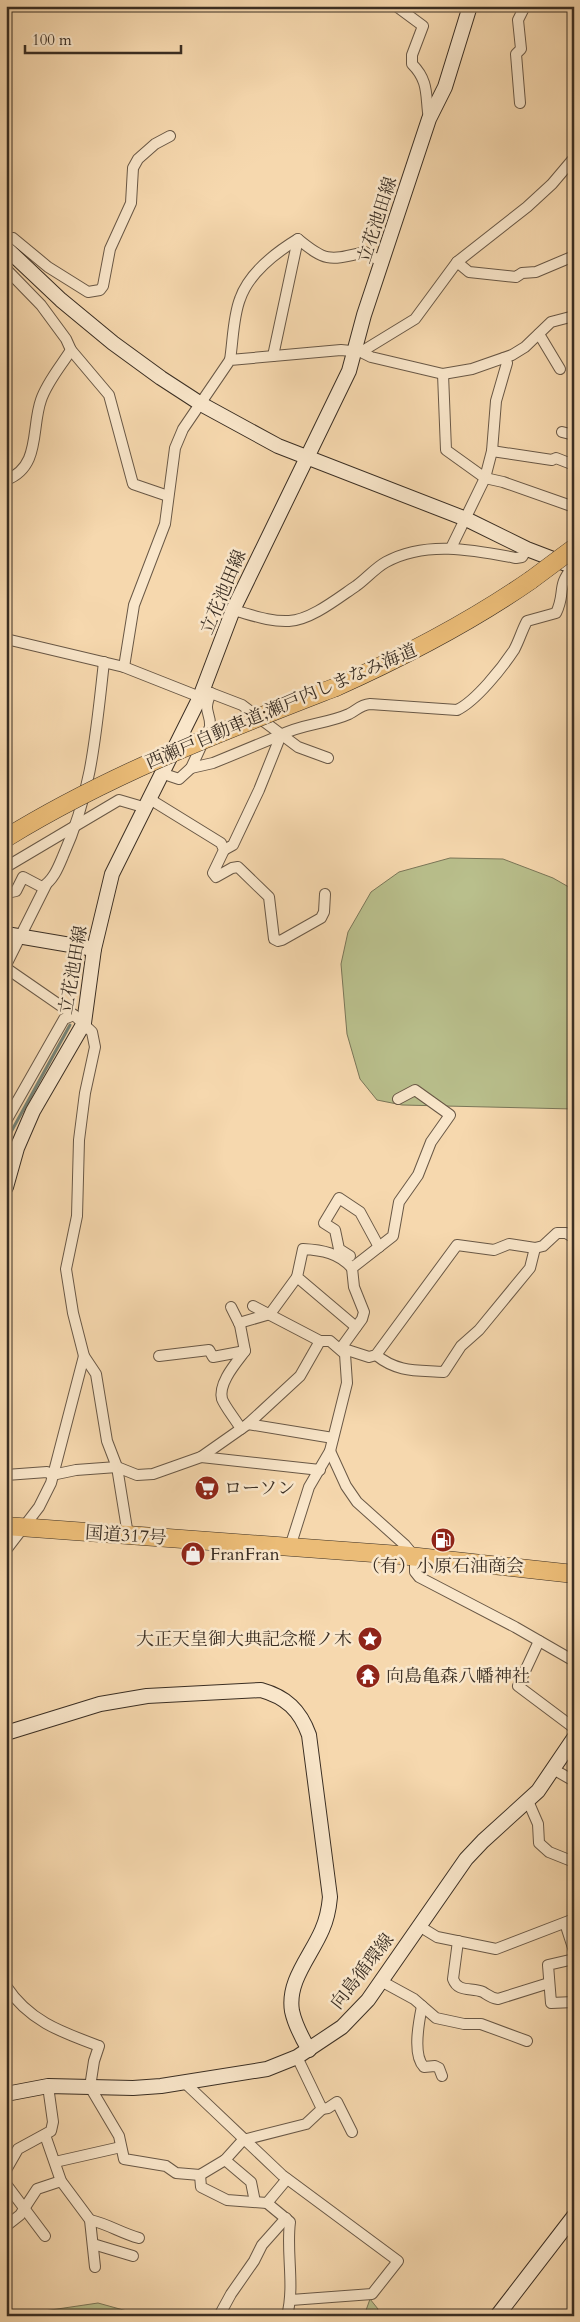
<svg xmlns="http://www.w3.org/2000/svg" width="580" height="2322" font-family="Cardo,'Noto Serif JP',serif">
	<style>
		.green { fill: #b9bf8c; stroke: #7a7658 }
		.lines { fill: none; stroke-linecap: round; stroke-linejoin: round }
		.stream { stroke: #758275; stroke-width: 3 }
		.street-casing { stroke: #695846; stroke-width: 12 }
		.secondary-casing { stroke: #3a2e23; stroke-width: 16 }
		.highway-casing { stroke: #3a2e23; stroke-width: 19 }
		.street { stroke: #f9e6ca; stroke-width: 10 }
		.secondary { stroke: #f9e6ca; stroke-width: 14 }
		.highway { stroke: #ebbc77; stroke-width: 18 }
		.highway-bridge-casing { stroke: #3a2e23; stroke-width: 19; stroke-linecap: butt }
		.highway-bridge { stroke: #ebbc77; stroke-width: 18 }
		.labels { text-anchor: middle; stroke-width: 5; stroke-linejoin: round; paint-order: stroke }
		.street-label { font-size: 18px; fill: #3a2e23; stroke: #f9e6ca }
		.poi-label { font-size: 18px; fill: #3a2e23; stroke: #f9e6ca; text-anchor: start }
	</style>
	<rect width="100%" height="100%" fill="#f6d8ae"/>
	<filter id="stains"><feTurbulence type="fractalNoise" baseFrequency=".004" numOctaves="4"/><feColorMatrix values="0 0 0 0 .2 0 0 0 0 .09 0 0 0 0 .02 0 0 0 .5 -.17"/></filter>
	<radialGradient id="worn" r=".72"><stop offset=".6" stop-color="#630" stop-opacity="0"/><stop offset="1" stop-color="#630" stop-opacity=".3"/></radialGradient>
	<g class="green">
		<polygon points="450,858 503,859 553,878 574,890 574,1109 402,1105 377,1100 360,1079 347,1034 341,964 348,932 371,892 399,872"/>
		<polygon points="370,2299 378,2309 375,2316 364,2316"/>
		<polygon points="98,2303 145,2316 26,2316 37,2312"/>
	</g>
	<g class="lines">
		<polyline class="stream" points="6,1141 70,1025"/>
		<defs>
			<g id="street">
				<path d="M396,6L423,26L412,55V64C430,82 425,97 429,119"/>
				<polyline points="520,103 516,54 521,49 518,20 525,6"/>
				<polyline points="6,239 13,238 48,267 88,292 100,290 103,286 110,249 131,203 133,168 138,159 155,144 170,136"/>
				<polyline points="457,262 469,272 516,277 522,273 536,272 574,256"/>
				<polyline points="6,269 41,305 66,339 71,350 109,395 133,484 168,496"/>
				<polyline points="539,334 560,369"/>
				<polyline points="361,352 371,357 443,374 472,369 512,355 525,347 551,322 574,316"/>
				<polyline points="273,356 298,239"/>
				<path d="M230,360C233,341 233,317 240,299C249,273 275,253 298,239C327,263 330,260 365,252L383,263"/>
				<polyline points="443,374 446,450 485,478 503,482 574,507"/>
				<polyline points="562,432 574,435"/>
				<polyline points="492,451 552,460 556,458 574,465"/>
				<path d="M6,480C41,467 31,428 41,400C47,382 61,366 71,350"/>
				<polyline points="451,548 485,478 492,451 496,401 507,363 504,358"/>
				<path d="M233,610C252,615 270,622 289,621C311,620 338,598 356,586C366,579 375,568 386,562C426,540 474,550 516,558L522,557L527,549"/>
				<polyline points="6,639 124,667 200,697"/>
				<polyline points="124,667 134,605 165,524 175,448 183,429 230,360 341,350 361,352 415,319 457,262 527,207 552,184 574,158"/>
				<polyline points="203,690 242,705 298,747 328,758"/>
				<polyline points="191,768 213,763 281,735"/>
				<path d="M161,773L179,779L191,768L210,727C211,711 202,713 211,693"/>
				<polyline points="148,798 221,843 224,850 213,873 216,877 232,868 238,867 269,897 274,939 278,941 282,940 321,918 324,912 325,894"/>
				<path d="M224,850L233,845L259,790L281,735C301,724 327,724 349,714C357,710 360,705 370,704L457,710C476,701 502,668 514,650C519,641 522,630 527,621L556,613C566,593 556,586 573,567"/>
				<polyline points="6,867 119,800 143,807"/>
				<path d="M7,893L16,891L23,877L42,887C53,881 58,868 63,856C92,792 96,732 104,662"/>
				<polyline points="6,965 46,885"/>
				<polyline points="6,968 74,1015 92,1032 95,1047 85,1093 79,1140 77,1216 66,1269 73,1313 84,1356 96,1374 107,1441 117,1467 128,1535"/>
				<polyline points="398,1099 415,1090 450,1115 431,1142 418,1175 399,1202 393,1236 352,1268 354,1287 364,1312 362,1319 341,1348 369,1357 376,1355 457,1245 494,1250 509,1244 535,1248 543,1246 557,1233 566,1233 574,1238"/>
				<polyline points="6,1121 64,1019 74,1015"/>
				<polyline points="350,1256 339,1249 335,1230 324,1223 339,1198 360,1212 379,1247"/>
				<path d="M352,1268C339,1253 322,1250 303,1249L297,1277L356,1327"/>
				<polyline points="253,1306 320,1341"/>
				<path d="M231,1307L240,1325L245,1351C236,1363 218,1383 222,1399C225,1407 236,1420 241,1429"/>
				<polyline points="239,1323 270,1314 297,1277"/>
				<path d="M376,1355C398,1373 418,1370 444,1372L461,1346L479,1330L530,1268L535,1248"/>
				<polyline points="159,1356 209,1350 213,1357 245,1351"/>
				<polyline points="248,1424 333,1438"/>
				<polyline points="330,1451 346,1486 357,1502 405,1545 415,1557 415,1572 419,1577 515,1627 574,1661"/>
				<polyline points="201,1457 320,1470"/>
				<polyline points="6,1475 47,1472 52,1475 76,1470 117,1467 137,1475 153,1474 201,1457 248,1424 300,1376 320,1341 330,1341 345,1354 347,1383 330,1451 309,1487 290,1547"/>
				<polyline points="6,1550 39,1507 51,1483 84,1356"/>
				<polyline points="539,1641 518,1686 574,1728"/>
				<polyline points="553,1769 574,1781"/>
				<polyline points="528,1801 538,1824 539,1843 549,1852 574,1862"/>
				<polyline points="565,1923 574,1951"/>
				<polyline points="419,1926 437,1937 496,1949 574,1919"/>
				<path d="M458,1941L453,1979C458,1993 472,1987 483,1992C488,1995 491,1998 498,1999L549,1983"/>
				<polyline points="574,1959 548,1965 551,2003 574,2002"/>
				<polyline points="381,1981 414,1999 436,2018 464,2024 481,2024 527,2041"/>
				<path d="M6,1986C29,2021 61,2032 99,2046L94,2061L90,2087L119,2136L124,2159L166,2166L176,2173L200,2175L225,2160L243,2140L306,2124L322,2109L297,2057"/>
				<path d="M422,2006C419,2021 412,2055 424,2067L435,2066L439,2068L442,2076"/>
				<polyline points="184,2082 282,2175 398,2261 372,2294 291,2300"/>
				<polyline points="322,2109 328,2108 337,2102 352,2132"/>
				<polyline points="45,2135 61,2181 90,2220 95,2267"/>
				<polyline points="225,2160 251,2182 255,2202"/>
				<polyline points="55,2162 121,2147"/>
				<polyline points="6,2170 18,2149 51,2131 53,2122 48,2086"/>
				<polyline points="200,2175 201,2187 227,2200 267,2203"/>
				<path d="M287,2179L267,2203L290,2222C286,2253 295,2285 287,2316"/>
				<polyline points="6,2184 45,2236"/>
				<path d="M90,2220C108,2224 121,2233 139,2238"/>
				<polyline points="6,2226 20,2215 37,2189 61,2181"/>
				<polyline points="93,2244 133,2256"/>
				<polyline points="219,2316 231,2294 254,2261 262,2245 286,2218"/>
			</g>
			<g id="secondary">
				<polyline points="6,248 61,300 113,343 161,378 201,404 278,446 466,519 527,549 574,567"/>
				<polyline points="6,934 94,949"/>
				<polyline points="6,1187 17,1148 33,1111 84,1023 94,949 112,874 200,697 233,610 349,371 364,315 429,119 445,87 470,6"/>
				<path d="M6,1733L100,1704L147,1696L261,1690C286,1697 300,1710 309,1735L330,1897C329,1908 327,1919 322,1930C311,1956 287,1981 292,2011C295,2025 302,2038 309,2050"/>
				<polyline points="6,2094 48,2086 133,2088 161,2086 267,2069 297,2057 342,2027 368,2000 466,1859 483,1841 538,1791 574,1738"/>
				<polyline points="497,2316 574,2216"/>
			</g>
			<g id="highway">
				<path d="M336,687C405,656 469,623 531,580"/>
				<polyline points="6,1526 400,1555 574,1574"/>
			</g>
		</defs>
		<use href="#street" class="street-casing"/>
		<use href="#secondary" class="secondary-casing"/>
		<use href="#highway" class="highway-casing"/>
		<use href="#street" class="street"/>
		<use href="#secondary" class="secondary"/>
		<use href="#highway" class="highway"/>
		<defs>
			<g id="highway-bridge">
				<polyline points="531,580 574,548"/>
				<path d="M6,838C110,774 223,731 336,687"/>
			</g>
		</defs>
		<use href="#highway-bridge" class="highway-bridge-casing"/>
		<use href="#highway-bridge" class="highway-bridge"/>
	</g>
	<defs>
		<symbol id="supermarket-disc" viewBox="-11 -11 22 22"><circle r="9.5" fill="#8f2418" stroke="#f9e6ca"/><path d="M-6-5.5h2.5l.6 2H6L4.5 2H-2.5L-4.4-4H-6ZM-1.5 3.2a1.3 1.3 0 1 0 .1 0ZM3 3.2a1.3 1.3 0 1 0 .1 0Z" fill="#fff"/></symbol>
		<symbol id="fuel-disc" viewBox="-11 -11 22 22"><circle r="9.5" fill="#8f2418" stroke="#f9e6ca"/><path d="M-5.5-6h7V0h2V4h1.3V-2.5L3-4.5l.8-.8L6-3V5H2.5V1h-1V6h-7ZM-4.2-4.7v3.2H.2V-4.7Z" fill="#fff"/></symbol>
		<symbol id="shop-disc" viewBox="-11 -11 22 22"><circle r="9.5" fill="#8f2418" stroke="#f9e6ca"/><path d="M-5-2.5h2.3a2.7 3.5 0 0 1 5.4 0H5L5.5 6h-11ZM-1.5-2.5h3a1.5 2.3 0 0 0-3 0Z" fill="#fff"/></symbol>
		<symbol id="sight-disc" viewBox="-11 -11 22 22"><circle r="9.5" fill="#8f2418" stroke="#f9e6ca"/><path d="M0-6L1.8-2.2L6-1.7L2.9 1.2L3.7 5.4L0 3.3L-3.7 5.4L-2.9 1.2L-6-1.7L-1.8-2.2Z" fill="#fff"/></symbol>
		<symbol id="temple-disc" viewBox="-11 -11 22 22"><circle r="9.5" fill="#8f2418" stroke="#f9e6ca"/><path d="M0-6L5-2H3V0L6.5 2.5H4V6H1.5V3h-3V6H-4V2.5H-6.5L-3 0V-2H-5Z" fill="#fff"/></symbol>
	</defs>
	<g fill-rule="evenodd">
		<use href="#supermarket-disc" x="193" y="1474" width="28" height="28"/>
		<use href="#fuel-disc" x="429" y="1526" width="28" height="28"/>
		<use href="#shop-disc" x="179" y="1540" width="28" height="28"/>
		<use href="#sight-disc" x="356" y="1625" width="28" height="28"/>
		<use href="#temple-disc" x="354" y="1662" width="28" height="28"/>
	</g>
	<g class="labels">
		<g class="street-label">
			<text transform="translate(377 220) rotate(-72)" y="6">立花池田線</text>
			<text transform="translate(223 592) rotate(-67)" y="6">立花池田線</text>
			<text transform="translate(281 706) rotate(-23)" y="6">西瀬戸自動車道;瀬戸内しまなみ海道</text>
			<text transform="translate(73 970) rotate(-80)" y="6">立花池田線</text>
			<text transform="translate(126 1535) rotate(4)" y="6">国道317号</text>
			<text transform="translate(362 1971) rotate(-52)" y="6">向島循環線</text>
		</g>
		<g class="poi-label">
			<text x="224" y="1494">ローソン</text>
			<text x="210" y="1560">FranFran</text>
			<text x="443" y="1572" text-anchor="middle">（有）小原石油商会</text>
			<text x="352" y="1645" text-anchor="end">大正天皇御大典記念樅ノ木</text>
			<text x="386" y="1682">向島亀森八幡神社</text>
		</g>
	</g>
	<rect width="580" height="2322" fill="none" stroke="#f6d8ae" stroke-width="25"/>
	<rect x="8" y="8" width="565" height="2307" fill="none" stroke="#3a2e23" stroke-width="2.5"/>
	<rect x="12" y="12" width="555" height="2297" fill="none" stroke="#3a2e23"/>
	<path d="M25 45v8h156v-8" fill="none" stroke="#3a2e23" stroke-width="2.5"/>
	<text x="32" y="45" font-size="15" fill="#3a2e23" stroke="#f9e6ca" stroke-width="4" paint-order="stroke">100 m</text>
	<rect width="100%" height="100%" filter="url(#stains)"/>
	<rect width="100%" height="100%" fill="url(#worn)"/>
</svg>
